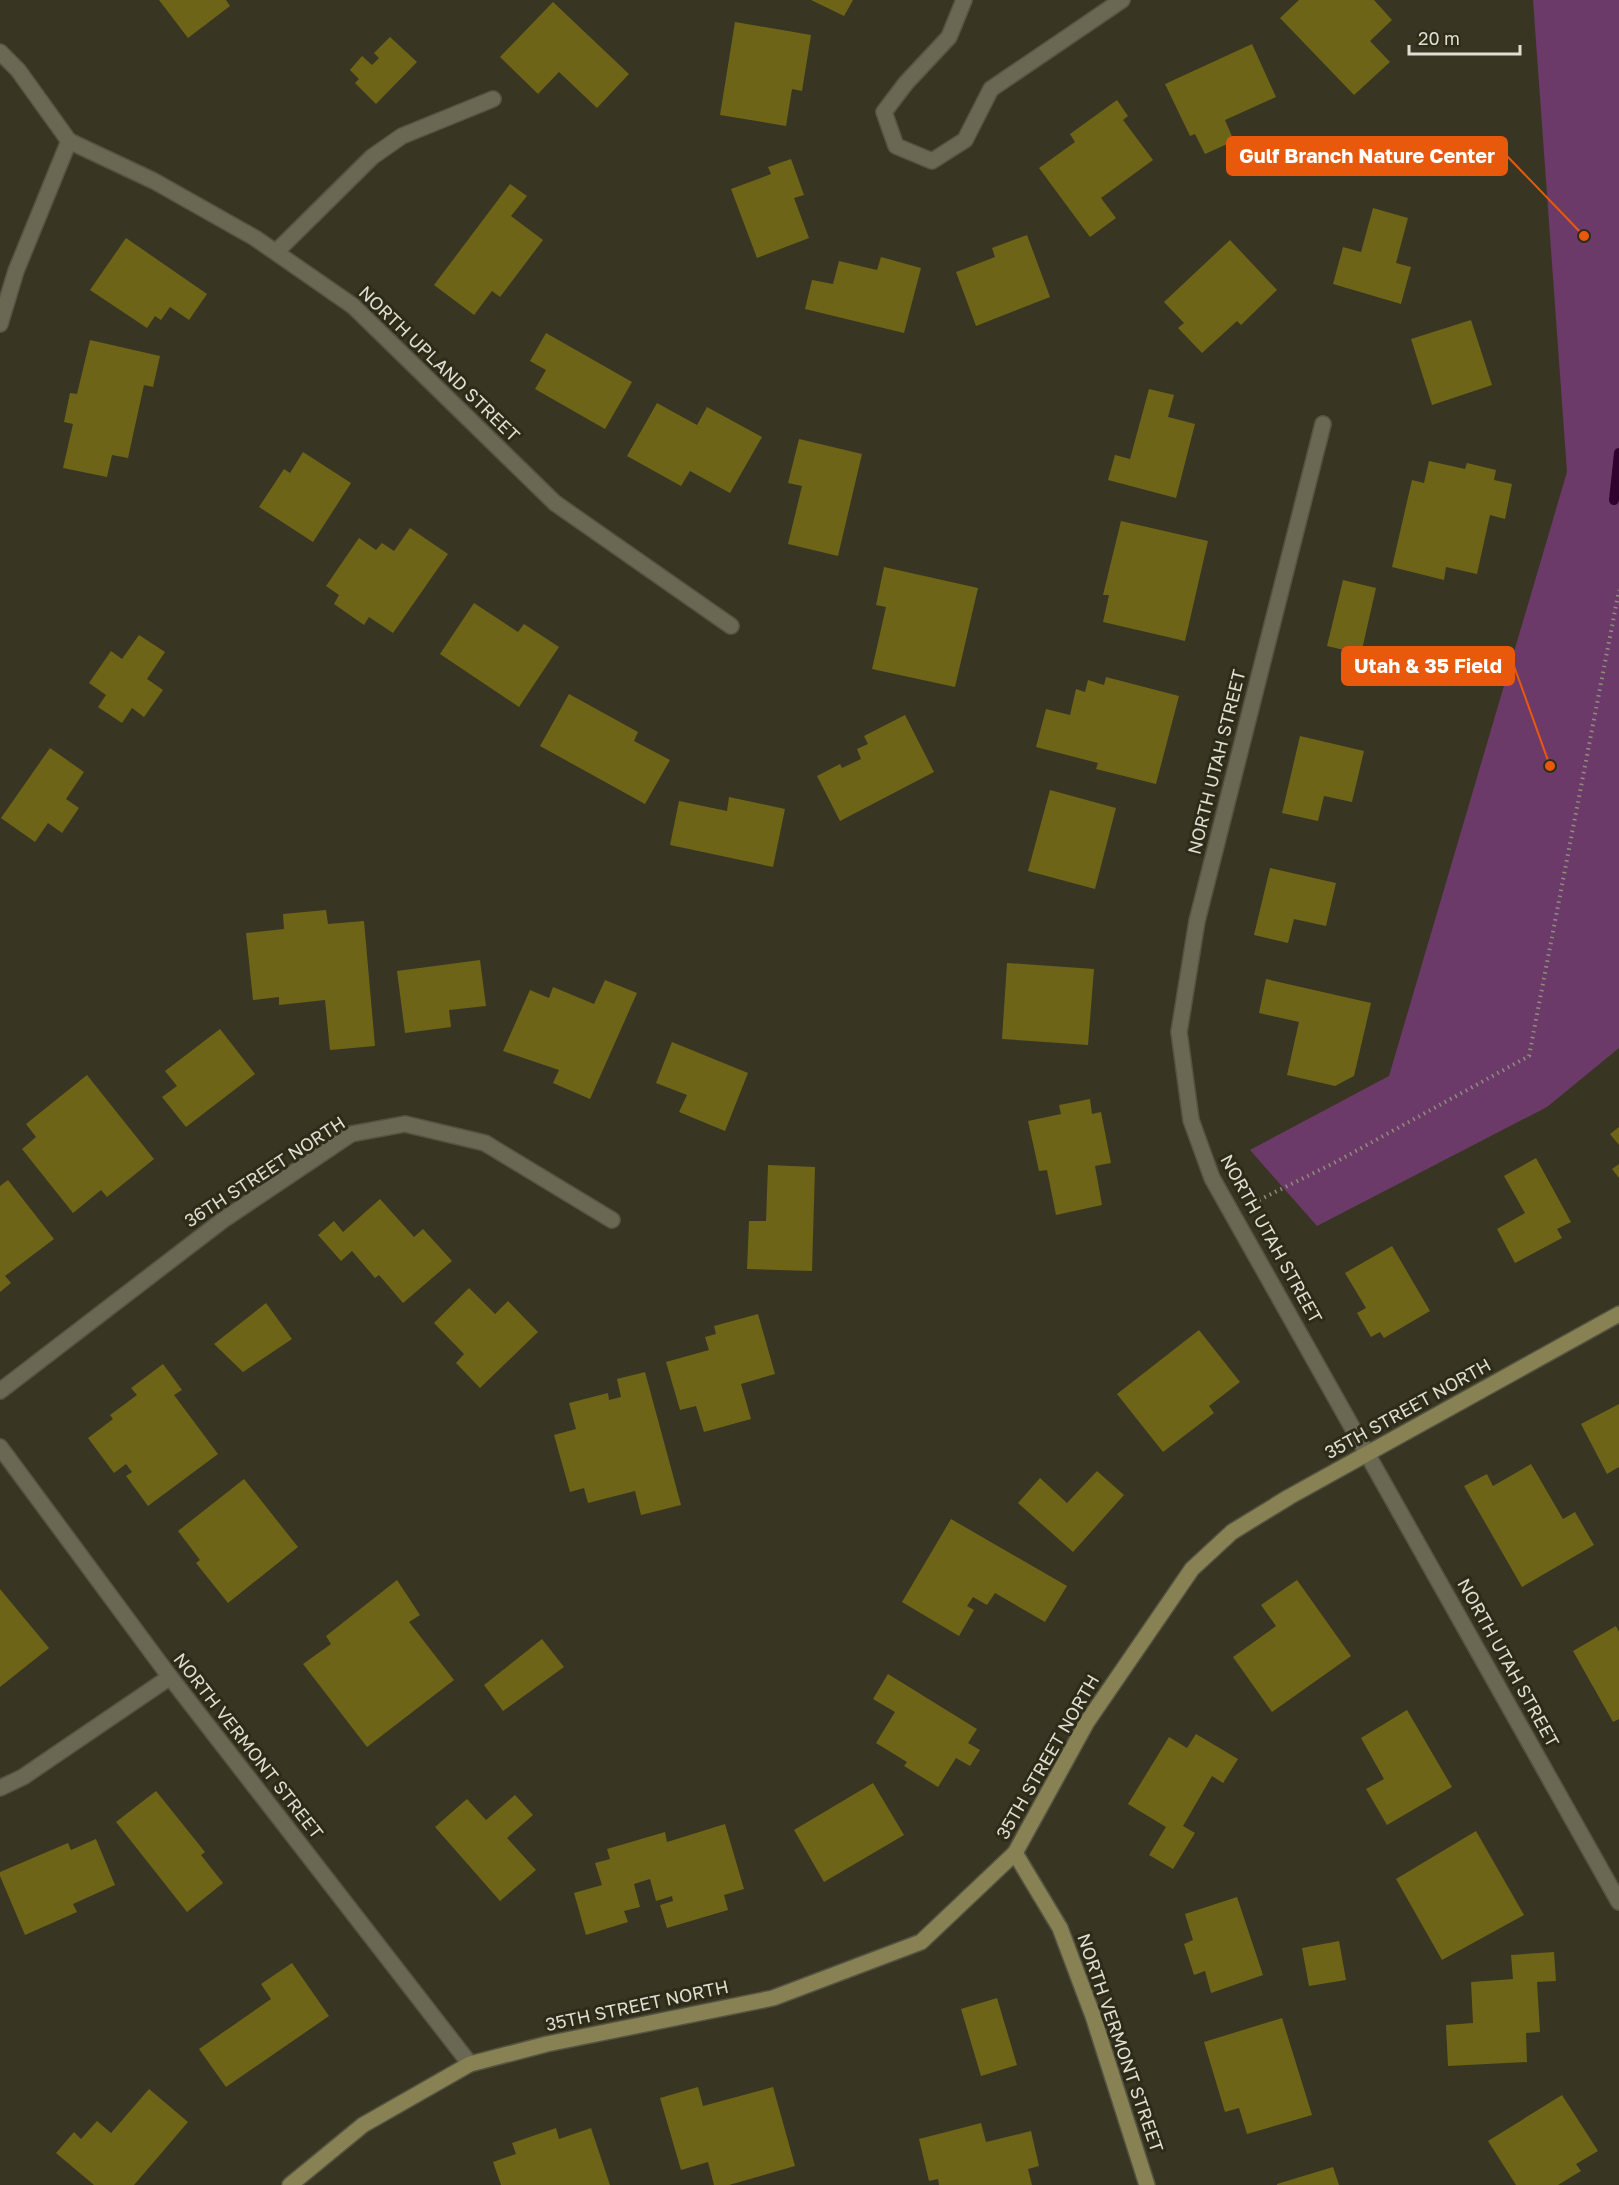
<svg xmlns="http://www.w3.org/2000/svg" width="1619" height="2185" font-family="'Golos Text',sans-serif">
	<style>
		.green { fill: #6c3a68 }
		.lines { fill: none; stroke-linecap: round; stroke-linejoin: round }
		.stream { stroke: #30022e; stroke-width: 10 }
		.building { fill: #6d6418 }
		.lane-casing { stroke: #555442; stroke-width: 18 }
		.street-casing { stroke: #555442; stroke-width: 18 }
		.secondary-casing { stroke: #555442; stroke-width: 18 }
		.path { stroke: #8f8e7e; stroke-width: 4; stroke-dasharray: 1.5 4.5; stroke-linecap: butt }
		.lane { stroke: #6a6752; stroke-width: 15 }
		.street { stroke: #6a6752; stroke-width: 15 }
		.secondary { stroke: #878153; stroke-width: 15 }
		.labels { text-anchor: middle; stroke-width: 6; stroke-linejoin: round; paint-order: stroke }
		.street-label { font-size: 18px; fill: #dfded2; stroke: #2e2c18 }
		.leader { fill: none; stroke: #e8590c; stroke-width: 2 }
		.callout-dot { fill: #e8590c; stroke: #2e2c18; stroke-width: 2 }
		.callout { fill: #e8590c; stroke: #e8590c; stroke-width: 2 }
		.callout-label { font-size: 20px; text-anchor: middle; font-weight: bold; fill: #fff }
	</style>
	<rect width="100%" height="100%" fill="#383622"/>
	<polygon class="green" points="1533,0 1619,0 1619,1048 1547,1107 1317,1226 1250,1150 1389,1076 1567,472"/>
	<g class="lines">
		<polyline class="stream" points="1614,500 1619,453"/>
	</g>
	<g class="building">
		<polygon points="159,0 226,0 230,6 188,38"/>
		<polygon points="811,0 853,0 844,16"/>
		<polygon points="1299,0 1374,0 1392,20 1370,41 1390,62 1354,95 1280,18"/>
		<polygon points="553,2 629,74 597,108 559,72 538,94 500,57"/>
		<polygon points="735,22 811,35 802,91 792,89 786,126 720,115"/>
		<polygon points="390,37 417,62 376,104 355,83 359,79 350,70 362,56 372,65 379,58 374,53"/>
		<polygon points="1252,44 1276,97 1225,120 1234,141 1205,154 1195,134 1190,136 1165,84"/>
		<polygon points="1117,100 1128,116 1123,120 1153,160 1101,198 1116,218 1090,237 1039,168 1075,142 1070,134"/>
		<polygon points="791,159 804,195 794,198 809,238 757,258 731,189 771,174 768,167"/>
		<polygon points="510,184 527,196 511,216 543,240 500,297 492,291 474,315 434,285"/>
		<polygon points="1373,208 1408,218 1396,263 1411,267 1401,304 1333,284 1343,247 1361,252"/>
		<polygon points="1027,235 1050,297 976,326 956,272 995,257 992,248"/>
		<polygon points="126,238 207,294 189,320 170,307 161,320 155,316 147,328 90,290"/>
		<polygon points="1230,240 1277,290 1241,325 1237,321 1202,353 1178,328 1184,323 1164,302"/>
		<polygon points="881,257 921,268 904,333 805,309 812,280 833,284 839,261 877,270"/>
		<polygon points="1471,320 1492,385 1432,405 1411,339"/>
		<polygon points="546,333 632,382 605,429 535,389 546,370 530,361"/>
		<polygon points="90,340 160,356 153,387 144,385 128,458 112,455 107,477 63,468 73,424 64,422 70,393 77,394"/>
		<polygon points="1149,389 1174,395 1168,417 1195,424 1176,498 1108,480 1115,455 1130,459"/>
		<polygon points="657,403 697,425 707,407 762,437 730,493 690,471 681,486 627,456"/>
		<polygon points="799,439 862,454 838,556 788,544 802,486 788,483"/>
		<polygon points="303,452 351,483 313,542 259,507 284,469 290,473"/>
		<polygon points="1429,461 1465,469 1467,463 1496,470 1494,480 1512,484 1505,519 1490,515 1477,574 1446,567 1444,580 1392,567 1412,480 1424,483"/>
		<polygon points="1121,521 1208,541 1185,641 1103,622 1109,595 1103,595"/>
		<polygon points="410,528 448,554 393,633 369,617 364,625 334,604 339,595 326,586 359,538 376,550 382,543 394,551"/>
		<polygon points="884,567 978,588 955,687 872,669 886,607 876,605"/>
		<polygon points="1343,580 1376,588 1361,654 1327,646"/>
		<polygon points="474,603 518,632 524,624 559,647 519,707 440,654"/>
		<polygon points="139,635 165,652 147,679 163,690 144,717 132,708 122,723 98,707 106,695 89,683 111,651 122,659"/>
		<polygon points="1106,677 1179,696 1156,784 1096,769 1098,763 1036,747 1046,709 1070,715 1076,689 1085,692 1088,680 1104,685"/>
		<polygon points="569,694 638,732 634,741 670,760 645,804 540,746"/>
		<polygon points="905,715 934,772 840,821 817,776 840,764 842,768 861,759 857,749 868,744 864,736"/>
		<polygon points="1300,736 1364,751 1352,802 1324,796 1318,821 1282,813"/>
		<polygon points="50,748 84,772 66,799 79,808 62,833 48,823 35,842 1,818"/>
		<polygon points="1050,790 1116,808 1095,889 1028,871"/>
		<polygon points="729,797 785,809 773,867 670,845 679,801 727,811"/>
		<polygon points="1270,868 1336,883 1326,926 1294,919 1288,943 1254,935"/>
		<polygon points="326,910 328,924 364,921 375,1046 330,1050 325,1000 279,1005 279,997 253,1000 246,933 284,929 283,914"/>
		<polygon points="480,960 486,1006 449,1010 451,1027 405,1033 397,971"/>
		<polygon points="1007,963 1094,969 1088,1045 1002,1039"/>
		<polygon points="1266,979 1371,1003 1354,1076 1335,1086 1287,1075 1299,1022 1259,1013"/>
		<polygon points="605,980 637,993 590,1099 553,1083 559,1070 503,1051 530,990 549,998 553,987 594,1004"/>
		<polygon points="220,1029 255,1074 186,1127 162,1097 177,1086 165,1071"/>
		<polygon points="672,1042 748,1073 725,1131 679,1112 687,1095 656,1083"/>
		<polygon points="87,1075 154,1159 107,1197 101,1190 73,1213 22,1149 36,1137 26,1124"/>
		<polygon points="1090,1099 1092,1114 1101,1112 1111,1163 1095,1166 1102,1205 1056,1215 1047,1170 1039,1171 1028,1121 1061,1114 1059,1105"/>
		<polygon points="1619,1127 1619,1145 1610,1134"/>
		<polygon points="1536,1158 1571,1222 1557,1229 1562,1238 1515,1263 1497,1229 1525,1213 1504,1176"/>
		<polygon points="1619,1164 1619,1178 1612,1169"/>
		<polygon points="768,1165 815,1167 812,1271 747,1269 749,1221 766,1221"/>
		<polygon points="8,1180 54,1239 5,1276 11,1283 0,1292 0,1186"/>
		<polygon points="380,1199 414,1237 423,1229 452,1261 403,1303 379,1275 375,1278 352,1251 341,1261 318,1235 334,1221 343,1232"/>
		<polygon points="1392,1246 1430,1311 1384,1338 1380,1332 1371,1337 1357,1313 1366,1308 1345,1273"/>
		<polygon points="469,1288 495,1314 508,1301 538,1332 480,1388 456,1363 464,1354 434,1323"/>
		<polygon points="266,1303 292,1339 243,1372 214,1344"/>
		<polygon points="758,1314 775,1374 741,1384 751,1419 704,1432 696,1406 680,1410 666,1362 709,1350 705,1337 716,1334 714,1326"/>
		<polygon points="1199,1330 1240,1382 1209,1406 1214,1413 1163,1452 1117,1394"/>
		<polygon points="163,1364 182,1390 174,1395 218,1454 148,1506 126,1476 132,1472 126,1464 114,1473 88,1438 113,1419 110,1415 137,1395 131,1388"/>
		<polygon points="645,1372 681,1505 641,1515 635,1491 588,1503 584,1488 570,1492 554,1435 576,1429 569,1403 608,1393 609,1400 621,1397 617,1379"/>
		<polygon points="1619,1404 1619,1467 1607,1474 1581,1424"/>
		<polygon points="1531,1464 1563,1519 1575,1512 1594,1545 1522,1587 1464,1486 1487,1474 1493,1486"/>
		<polygon points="1097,1471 1124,1495 1073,1552 1018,1503 1040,1478 1067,1503"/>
		<polygon points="244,1479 298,1547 228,1603 196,1563 200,1560 178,1531"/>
		<polygon points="951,1519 1067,1586 1045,1622 995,1593 987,1605 973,1597 967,1606 974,1610 959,1636 902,1602"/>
		<polygon points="397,1580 420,1615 409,1622 454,1680 367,1747 303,1664 331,1644 326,1636"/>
		<polygon points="1297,1580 1351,1656 1272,1712 1233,1657 1276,1626 1261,1605"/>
		<polygon points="0,1589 49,1648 0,1687"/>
		<polygon points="1616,1626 1619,1632 1619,1719 1613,1722 1573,1651"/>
		<polygon points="542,1639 564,1667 503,1711 484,1685"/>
		<polygon points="888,1674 977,1729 968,1743 980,1750 970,1766 956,1758 938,1787 904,1766 907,1762 876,1743 895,1712 873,1699"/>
		<polygon points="1407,1710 1452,1787 1387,1825 1366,1789 1384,1779 1361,1738"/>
		<polygon points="1196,1734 1238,1759 1223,1783 1212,1776 1183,1826 1195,1833 1173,1869 1149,1855 1166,1827 1128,1804 1169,1737 1187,1748"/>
		<polygon points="873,1783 904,1835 824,1882 794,1830"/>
		<polygon points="156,1791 205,1852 201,1855 223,1883 187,1912 116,1822"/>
		<polygon points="515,1795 533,1815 507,1838 536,1870 500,1901 435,1827 467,1799 486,1820"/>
		<polygon points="725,1824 744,1889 724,1895 728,1910 667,1928 660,1905 673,1901 672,1896 656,1901 650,1879 634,1884 640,1907 624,1911 628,1922 586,1935 574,1893 602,1885 595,1863 610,1859 607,1849 665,1832 667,1842"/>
		<polygon points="1476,1831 1524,1915 1442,1960 1396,1879"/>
		<polygon points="96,1839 115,1885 73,1904 77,1912 25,1935 0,1876 0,1872 68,1843 71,1850"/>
		<polygon points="1237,1897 1263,1975 1211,1993 1205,1971 1194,1975 1184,1944 1193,1940 1185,1914"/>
		<polygon points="1339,1941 1346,1980 1309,1986 1302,1948"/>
		<polygon points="1554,1952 1556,1981 1537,1982 1540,2032 1526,2033 1527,2062 1448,2066 1446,2025 1473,2023 1471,1982 1513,1979 1511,1955"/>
		<polygon points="292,1963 329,2016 226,2087 199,2049 271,1999 261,1984"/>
		<polygon points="997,1998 1017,2065 981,2076 961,2009"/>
		<polygon points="1282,2018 1312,2115 1247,2134 1239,2108 1225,2112 1204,2042"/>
		<polygon points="698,2087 703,2106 773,2087 795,2166 729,2185 714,2185 708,2162 681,2170 660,2098"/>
		<polygon points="149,2089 188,2122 134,2185 94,2185 56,2153 74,2132 81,2139 97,2121 111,2133"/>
		<polygon points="1562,2095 1598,2151 1576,2164 1581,2171 1558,2185 1516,2185 1488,2141"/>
		<polygon points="981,2123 986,2142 1031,2131 1039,2166 1028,2169 1032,2185 939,2185 938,2179 929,2181 919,2139"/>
		<polygon points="556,2128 559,2139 591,2128 610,2185 501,2185 493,2162 516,2154 512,2143"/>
		<polygon points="1333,2167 1339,2185 1277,2185 1277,2184"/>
	</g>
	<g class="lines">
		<defs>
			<polyline id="lane" points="276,252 372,157 402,136 493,99"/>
			<g id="street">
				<polyline points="964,0 949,37 906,83 884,112 896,146 932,161 965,140 991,89 1122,0"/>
				<polyline points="0,52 18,70 69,141 16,271 0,324"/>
				<polyline points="69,141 154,181 255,238 353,306 555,503 731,626"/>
				<polyline points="1323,424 1197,921 1179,1032 1191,1120 1212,1178 1619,1902"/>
				<polyline points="0,1391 223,1220 351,1134 405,1124 485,1143 612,1220"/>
				<polyline points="0,1447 170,1677 470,2064"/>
				<polyline points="0,1788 23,1777 170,1677"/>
			</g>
			<g id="secondary">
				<polyline points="1015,1853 1060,1928 1093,2016 1147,2185"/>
				<polyline points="290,2185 363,2125 470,2064 547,2044 773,1998 921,1942 1015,1853 1087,1722 1192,1569 1232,1532 1289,1497 1619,1314"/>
			</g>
		</defs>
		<use href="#lane" class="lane-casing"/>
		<use href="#street" class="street-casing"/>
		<use href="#secondary" class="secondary-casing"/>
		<polyline class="path" points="1259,1200 1334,1163 1529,1056 1619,590"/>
		<use href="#lane" class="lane"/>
		<use href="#street" class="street"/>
		<use href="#secondary" class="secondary"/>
	</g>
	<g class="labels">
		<g class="street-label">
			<text transform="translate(439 364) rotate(44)" y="6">NORTH UPLAND STREET</text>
			<text transform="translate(1217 762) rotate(-76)" y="6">NORTH UTAH STREET</text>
			<text transform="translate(265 1172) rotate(-33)" y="6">36TH STREET NORTH</text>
			<text transform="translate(1271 1239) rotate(61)" y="6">NORTH UTAH STREET</text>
			<text transform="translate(1408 1409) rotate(-29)" y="6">35TH STREET NORTH</text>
			<text transform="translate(1508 1663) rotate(61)" y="6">NORTH UTAH STREET</text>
			<text transform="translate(248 1746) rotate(52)" y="6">NORTH VERMONT STREET</text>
			<text transform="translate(1048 1757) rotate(-60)" y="6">35TH STREET NORTH</text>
			<text transform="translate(637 2006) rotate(-12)" y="6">35TH STREET NORTH</text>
			<text transform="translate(1120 2043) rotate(71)" y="6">NORTH VERMONT STREET</text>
		</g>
	</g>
	<path class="leader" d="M1584 236L1507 156M1550 766L1514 666"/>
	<g class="callout-dot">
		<circle cx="1584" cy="236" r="6"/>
		<circle cx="1550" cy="766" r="6"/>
	</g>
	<g class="callout">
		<rect x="1227" y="137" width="280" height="38" rx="6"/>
		<rect x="1342" y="647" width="172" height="38" rx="6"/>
	</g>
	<g class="callout-label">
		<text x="1367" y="163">Gulf Branch Nature Center</text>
		<text x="1428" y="673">Utah &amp; 35 Field</text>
	</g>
	<path d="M1409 45v9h111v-9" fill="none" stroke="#dfded2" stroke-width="3"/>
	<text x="1418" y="45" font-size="18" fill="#dfded2" stroke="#2e2c18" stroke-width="4.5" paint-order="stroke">20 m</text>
</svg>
